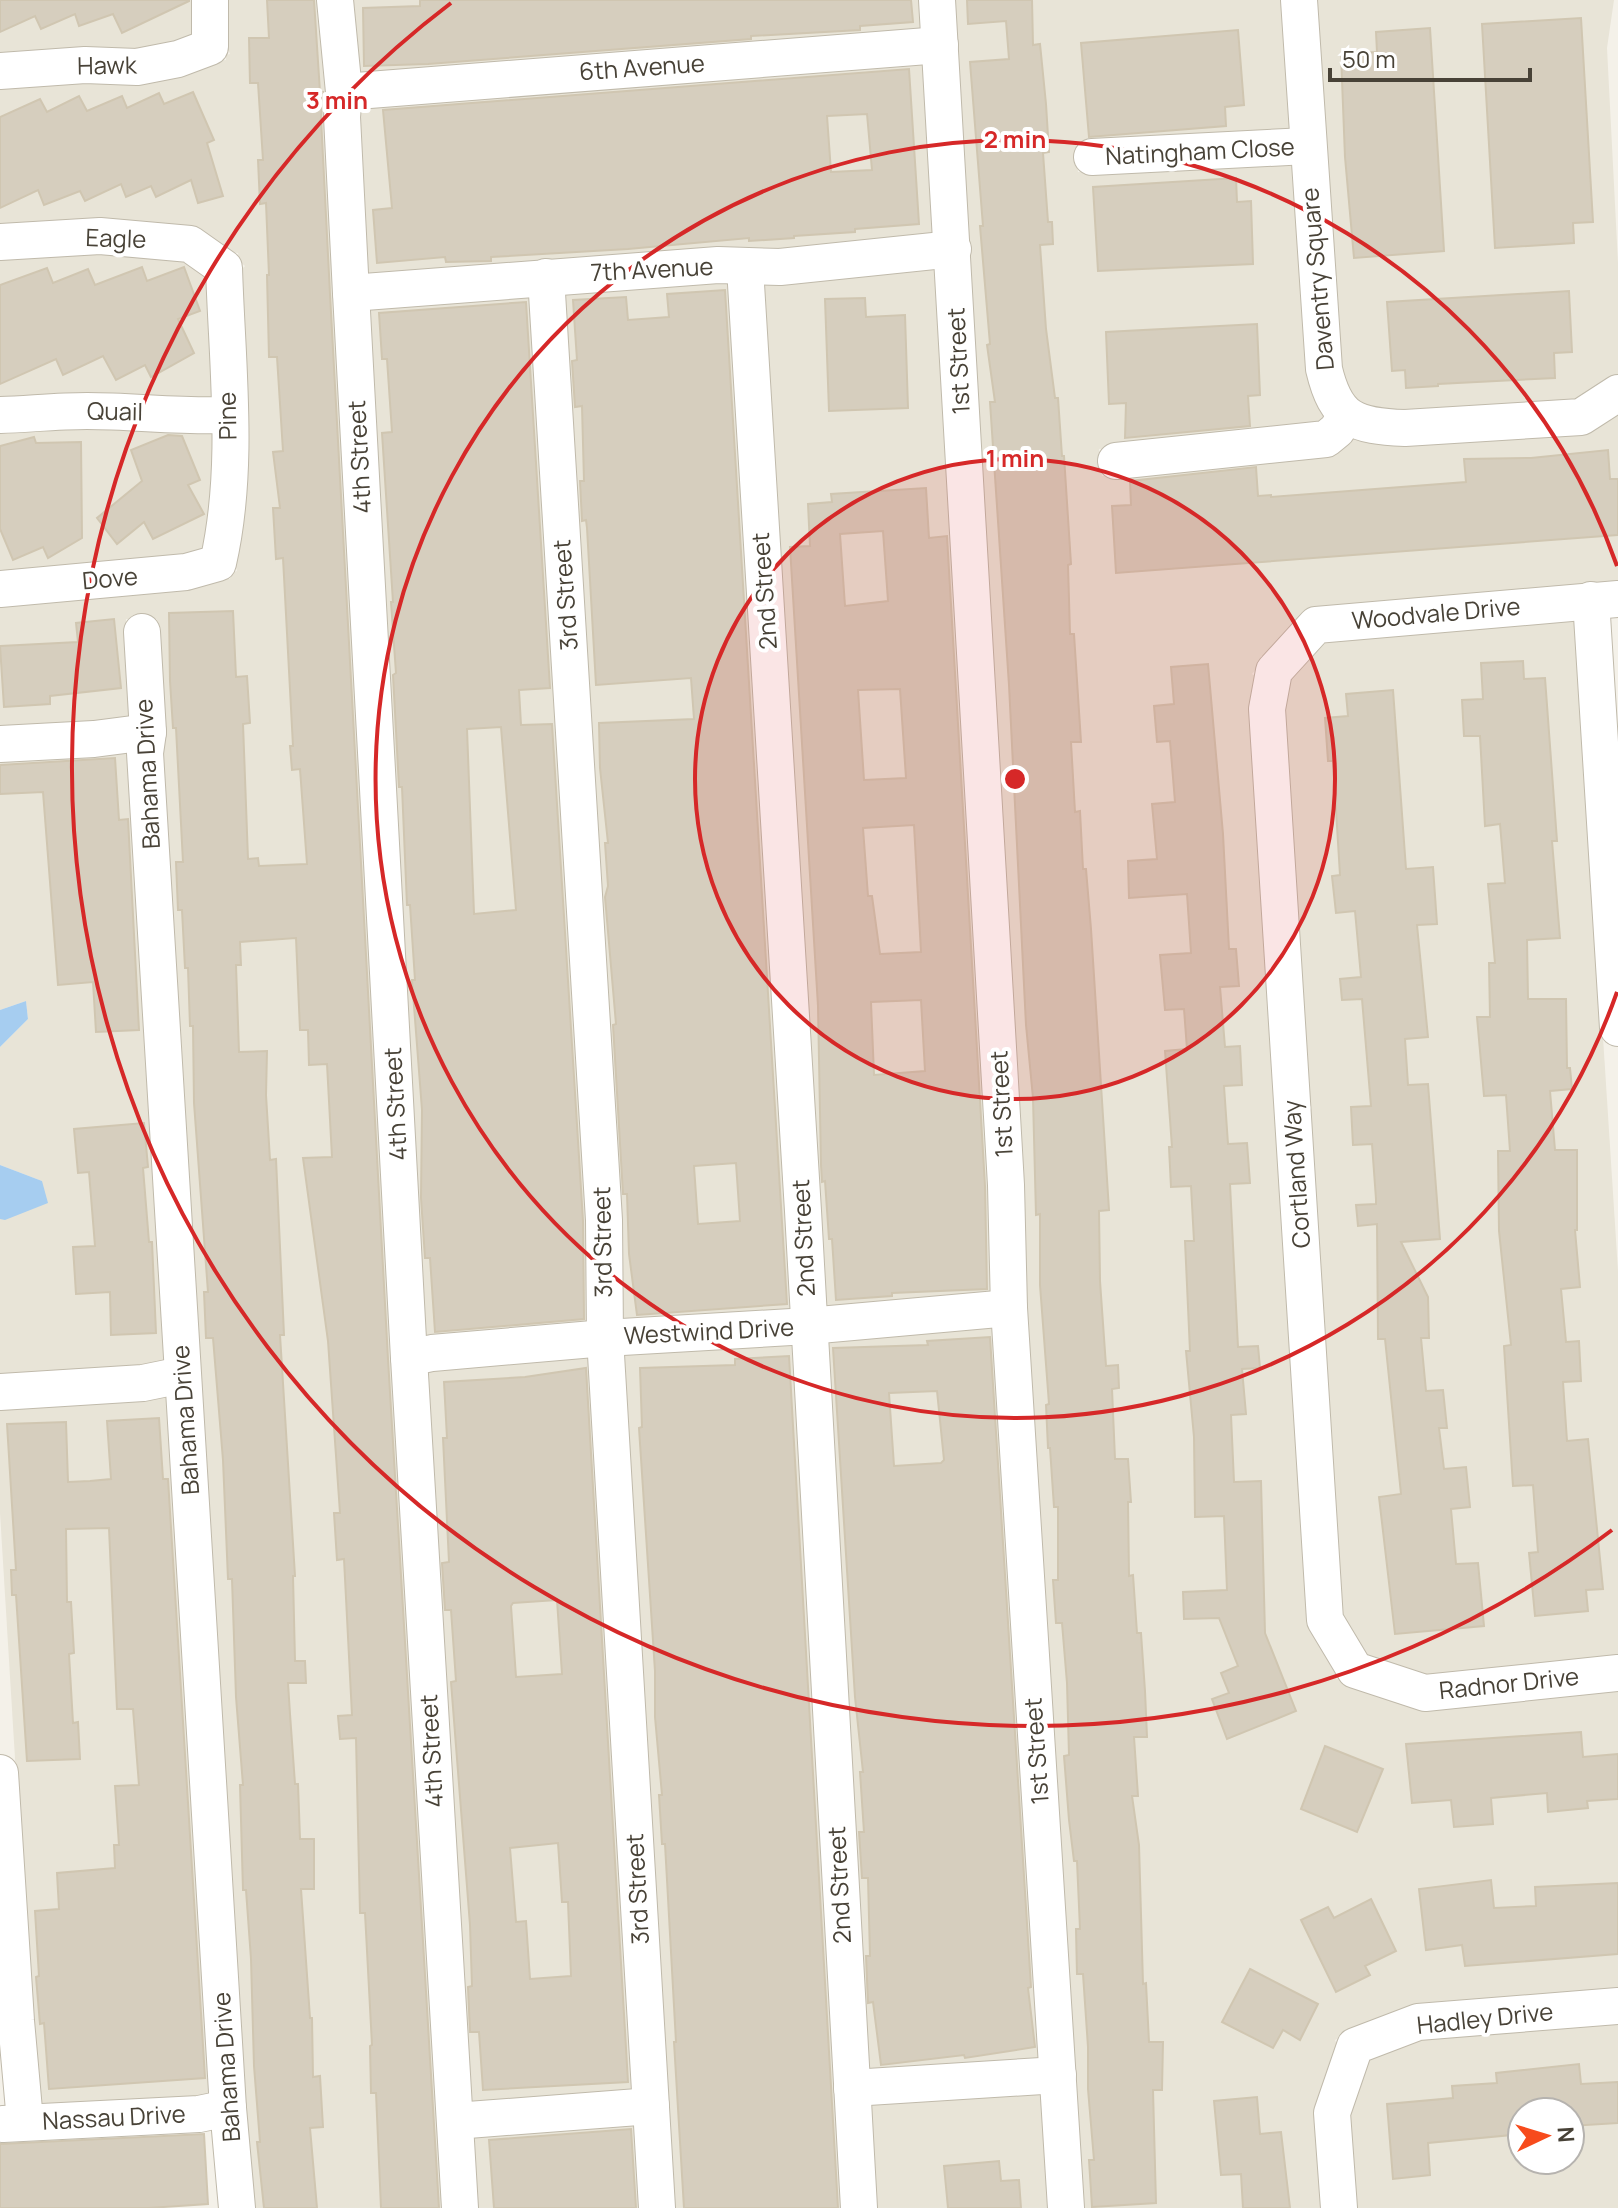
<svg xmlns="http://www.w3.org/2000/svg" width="1618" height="2208" font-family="Manrope,sans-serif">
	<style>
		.residential { fill: #e8e4d7; fill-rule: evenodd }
		.water { fill: #a6cdf0 }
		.building { fill: #d6cebe; stroke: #d0c6b1; stroke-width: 2; fill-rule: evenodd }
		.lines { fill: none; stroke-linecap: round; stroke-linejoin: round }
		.minor-casing { stroke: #c0baab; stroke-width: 38 }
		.minor { stroke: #fff; stroke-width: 36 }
		.ring { fill: none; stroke: #d62828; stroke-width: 4 }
		.labels { text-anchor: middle; stroke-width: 8; stroke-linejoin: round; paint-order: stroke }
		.street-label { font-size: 24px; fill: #484237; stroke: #fff }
		.centre { fill: #d62828; stroke: #fff; stroke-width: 4 }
		.ring-label { font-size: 24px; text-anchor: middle; font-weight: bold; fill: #d62828; stroke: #fff; stroke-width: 8; stroke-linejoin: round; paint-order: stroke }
	</style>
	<rect width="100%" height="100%" fill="#f4f1e9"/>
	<g class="residential">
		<polygon points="0,0 194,0 195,38 136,53 0,57"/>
		<polygon points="225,0 1283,0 1291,133 1076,145 1078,172 1293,160 1327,417 1319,426 1099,449 1102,476 1327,453 1352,433 1618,410 1618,585 1315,611 1267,657 1261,656 1259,666 1252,674 1257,677 1338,1671 1335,1678 1344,1681 1348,1688 1356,1685 1618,1687 1618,1992 1354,2032 1345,2030 1342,2036 1335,2040 1338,2047 1324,2208 252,2208 162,744 165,744 160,711 157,619 126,619 130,721 0,731 0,603 219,577 230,579 231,573 237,571 234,561 239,272 245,266 239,261 238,253 0,228 0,84 226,60 226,55 230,54 226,44"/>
		<polygon points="1314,0 1614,0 1607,48 1618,263 1618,376 1576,404 1405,415 1356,405 1339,367"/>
		<polygon points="100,250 184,257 209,275 213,402 0,402 0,256"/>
		<polygon points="85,425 214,430 213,503 205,552 0,576 0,429"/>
		<polygon points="1576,616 1618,1271 1618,1659 1427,1679 1366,1659 1341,1616 1282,709 1288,677 1324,638"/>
		<polygon points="130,749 167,1364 0,1378 0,1219 5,1219 42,1181 0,1165 0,1047 28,1019 26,1001 0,1010 0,758"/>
		<polygon points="170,1392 212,2097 39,2108 31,2020 0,1513 0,1406"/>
		<path d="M1618,2020V2208H1355L1347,2114L1368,2056L1422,2035ZM1522,2112H1570V2160H1522Z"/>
	</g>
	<g class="water">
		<polygon points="26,1001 28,1019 0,1047 0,1010"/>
		<polygon points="0,1165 42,1181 48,1203 5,1220 0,1219"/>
	</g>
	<g class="building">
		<polygon points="0,0 189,0 189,1 122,33 113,14 79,26 75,14 41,29 35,16 0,32"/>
		<polygon points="267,0 314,0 320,92 323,92 321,118 330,294 388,1359 439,2208 381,2208 376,2093 371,2093 370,2046 372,2045 365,1913 360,1913 356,1738 340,1739 338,1716 352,1715 344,1559 337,1560 334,1513 340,1513 328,1341 303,1158 332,1157 327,1064 309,1065 308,1030 300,1030 296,938 240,942 241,965 236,965 239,1052 267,1051 266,1095 270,1160 276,1159 284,1335 280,1335 295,1576 293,1576 295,1661 305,1661 306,1683 288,1683 290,1714 295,1784 298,1784 300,1839 314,1839 314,1889 301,1889 310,2018 312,2018 313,2077 320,2076 323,2127 310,2128 317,2208 264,2208 257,2142 260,2142 254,2066 251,1959 246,1890 243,1890 240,1785 243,1785 236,1697 232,1579 228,1579 223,1460 213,1338 206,1338 204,1292 208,1292 194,1103 193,1026 190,1026 188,968 185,968 182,910 178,910 176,862 183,862 176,728 173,728 170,681 169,613 233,611 236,677 247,676 250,723 243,724 248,859 258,858 259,866 307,864 300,769 292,770 290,746 293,746 283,558 276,559 273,508 280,508 273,452 283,451 277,357 269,357 267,275 269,275 266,203 260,204 258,160 263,160 258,83 250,83 249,38 269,38"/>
		<polygon points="420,0 911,0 913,22 860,26 860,30 751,36 751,39 428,64 364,66 363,8 420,6"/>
		<polygon points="967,0 1032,0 1033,45 1040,44 1046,104 1049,152 1043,153 1048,222 1052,222 1053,244 1040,245 1046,329 1055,398 1058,398 1062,456 1064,456 1071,564 1068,565 1070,634 1074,634 1081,742 1071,742 1075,812 1080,811 1083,869 1086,869 1091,929 1109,1210 1099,1211 1100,1281 1106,1366 1118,1365 1119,1388 1112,1389 1115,1459 1128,1459 1131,1502 1128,1502 1129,1576 1133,1575 1137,1633 1141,1633 1145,1691 1147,1737 1134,1737 1138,1796 1132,1796 1139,1845 1143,1984 1146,1983 1149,2042 1163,2042 1162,2090 1153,2090 1156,2203 1092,2207 1089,2160 1094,2160 1088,2089 1088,2047 1083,1974 1077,1974 1076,1929 1080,1929 1077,1861 1074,1861 1069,1820 1064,1756 1069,1755 1067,1683 1062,1623 1056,1623 1053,1580 1058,1580 1058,1507 1054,1507 1050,1448 1048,1448 1046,1405 1049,1404 1040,1285 1040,1214 1036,1215 1033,1098 1026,1025 1009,685 990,402 995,402 987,345 990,344 980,226 983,226 970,62 1009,59 1006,21 968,24"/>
		<polygon points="1581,18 1593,222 1573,223 1574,243 1495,248 1482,24"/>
		<polygon points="1430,28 1444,251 1354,258 1345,157 1341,54 1377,52 1376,32"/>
		<polygon points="1238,30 1244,105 1225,107 1226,126 1089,137 1081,43"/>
		<path d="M909,69L919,224L855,229V232L794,236V238L749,241V238L628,249L491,257V261L446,262L445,257L377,263L373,210L392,208L383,110ZM867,114L872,170L831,172L827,116Z"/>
		<polygon points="193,92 214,140 207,143 223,196 198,203 191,180 156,197 151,186 126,197 121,184 85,201 80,191 44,205 38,190 0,208 0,117 40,99 47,112 79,96 87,111 122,96 127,108 159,93 164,104"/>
		<polygon points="1236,178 1237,202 1251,201 1253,264 1098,271 1093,187"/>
		<polygon points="142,267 147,281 184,267 200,311 178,319 194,353 151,377 145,365 116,380 103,356 63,375 56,359 0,384 0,285 47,268 53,283 88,269 95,285"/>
		<path d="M725,290L787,1304L637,1315L629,1254L627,1194H623L613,1025L616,1024L605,897L608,886L605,843H608L600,768L599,723L694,719L691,678L596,685L587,528L586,520L582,521L580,481H584L582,406L575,407L572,361L577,360L573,300L626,297L628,320L669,317L667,294ZM736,1163L740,1221L698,1224L694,1166Z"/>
		<polygon points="1569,291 1572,352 1554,353 1555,378 1438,384 1438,386 1406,388 1405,370 1392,371 1387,302"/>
		<polygon points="865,298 866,317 905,315 908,408 829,411 825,299"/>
		<path d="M526,302L550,688L519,690L521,725L552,724L583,1221L584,1319L435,1332L430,1258H425L421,1198L422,1110L412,980H415L410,905H407L402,787H399L393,675L396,673L391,602H393L382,433L392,432L387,359H382L379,313ZM501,727L516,910L474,914L467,729Z"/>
		<polygon points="1257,324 1260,395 1248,396 1250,426 1125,438 1126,403 1109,404 1106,332"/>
		<polygon points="168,435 182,436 200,480 188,485 204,514 153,539 144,522 117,544 97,518 142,481 131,450"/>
		<polygon points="34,437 36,443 81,442 82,538 48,558 43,547 13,560 0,529 0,446"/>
		<polygon points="1608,450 1610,479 1618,479 1618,535 1116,573 1112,506 1131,505 1130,481 1256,467 1258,496 1271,495 1271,497 1466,482 1464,459 1531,458"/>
		<path d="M926,488L929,538L947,536L985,1186L987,1289L892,1293V1296L836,1300L832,1239H829L825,1181L822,1182L821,1165L818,1006L790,547L810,546L808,504L832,502L831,494ZM883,531L888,601L845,606L840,534ZM900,689L906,778L864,780L858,690ZM914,825L921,952L880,954L872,896H868L863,828ZM921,1000L925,1071L874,1075L871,1002Z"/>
		<polygon points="114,619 121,688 50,696 50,704 4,707 0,646 78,642 76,623"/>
		<polygon points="1523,661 1524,679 1545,678 1557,841 1552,841 1560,938 1527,940 1528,999 1566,999 1567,1068 1570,1068 1572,1089 1550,1091 1555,1150 1577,1150 1577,1230 1575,1230 1580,1287 1561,1289 1566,1342 1579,1341 1581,1381 1563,1382 1567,1441 1588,1439 1603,1589 1586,1590 1588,1611 1535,1616 1529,1553 1538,1552 1533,1485 1513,1486 1504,1346 1511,1345 1499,1231 1498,1151 1510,1151 1506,1095 1484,1096 1477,1017 1490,1017 1489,963 1495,963 1488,884 1505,883 1500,824 1485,826 1480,736 1464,736 1462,700 1483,699 1481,663"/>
		<polygon points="1208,664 1223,834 1229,949 1236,949 1239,986 1220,987 1225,1047 1240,1046 1242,1085 1224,1086 1228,1144 1247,1143 1250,1183 1230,1184 1238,1347 1258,1346 1260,1368 1242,1369 1246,1414 1231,1415 1234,1482 1261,1481 1265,1633 1296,1711 1227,1739 1212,1699 1229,1693 1221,1673 1238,1666 1219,1618 1184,1619 1183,1592 1227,1590 1224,1516 1195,1517 1194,1437 1186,1351 1190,1351 1185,1241 1194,1241 1191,1186 1171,1187 1169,1147 1172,1147 1165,1051 1187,1049 1184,1009 1165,1010 1160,955 1191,953 1187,894 1129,898 1128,861 1157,859 1152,804 1175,802 1170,741 1157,742 1154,706 1174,704 1171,667"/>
		<polygon points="1393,690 1406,869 1433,867 1437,924 1417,925 1428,1037 1405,1039 1408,1085 1428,1084 1440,1239 1401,1242 1428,1297 1429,1338 1421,1338 1426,1391 1443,1390 1447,1428 1439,1428 1444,1469 1466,1467 1470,1507 1451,1509 1456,1564 1478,1563 1484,1626 1395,1634 1379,1497 1401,1494 1385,1339 1378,1339 1377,1224 1358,1226 1356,1205 1376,1204 1376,1199 1372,1144 1353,1145 1351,1107 1371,1106 1362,999 1342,1000 1340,979 1361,977 1355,911 1336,913 1332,876 1340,875 1333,761 1328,761 1325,718 1348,716 1346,694"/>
		<polygon points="115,758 119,820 128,819 139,1030 96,1032 93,982 58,985 43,792 0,794 0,765"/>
		<polygon points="144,1123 148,1167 143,1168 149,1242 152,1242 156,1333 111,1335 110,1292 76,1294 73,1247 95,1246 89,1172 78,1173 74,1129"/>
		<path d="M990,1337L1031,1987L1028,1988L1035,2047L965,2058L964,2055L881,2065L873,2002L868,2003L866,1956H870L868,1878H862L859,1832H864L860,1772H863L855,1697L833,1348L928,1345L927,1341ZM937,1391L944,1460L941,1463L894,1466L889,1393Z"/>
		<polygon points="789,1356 838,2208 684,2208 674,2042 676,2042 665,1844 662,1844 659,1795 662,1795 655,1717 655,1671 639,1428 642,1427 640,1368 735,1365 735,1359"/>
		<path d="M586,1368L628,2082L483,2090L479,2032H470L468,1987L472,1986L470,1925L451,1682L456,1681L451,1610H445L442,1563L449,1562L443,1438H447L444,1382L525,1377ZM557,1600L562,1674L516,1677L511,1606L513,1603ZM558,1843L562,1902H568L571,1976L530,1979L526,1921L516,1922L510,1848Z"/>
		<polygon points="159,1418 163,1479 168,1479 205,2078 49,2089 44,2023 40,2024 36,1977 39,1976 35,1911 59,1909 57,1873 115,1868 114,1845 119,1845 115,1786 139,1785 133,1709 117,1709 109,1528 66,1529 67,1602 71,1602 74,1653 69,1654 73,1723 78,1722 80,1759 27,1761 16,1595 12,1595 11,1570 16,1570 7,1424 66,1422 68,1482 90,1481 111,1479 107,1421"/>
		<polygon points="1581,1732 1583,1757 1618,1754 1618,1799 1587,1801 1588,1808 1548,1812 1547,1793 1491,1798 1493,1824 1454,1827 1451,1800 1412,1803 1406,1744"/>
		<polygon points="1325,1746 1383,1769 1357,1832 1301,1809"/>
		<polygon points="1491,1880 1494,1908 1536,1906 1535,1887 1618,1883 1618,1954 1465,1966 1462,1945 1426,1950 1419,1889"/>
		<polygon points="1371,1899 1396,1951 1365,1966 1370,1975 1336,1992 1301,1920 1328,1907 1334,1918"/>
		<polygon points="1250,1969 1318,2004 1300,2040 1283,2030 1273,2048 1222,2022"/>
		<polygon points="1579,2064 1581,2084 1618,2082 1618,2123 1570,2126 1570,2112 1522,2112 1522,2134 1428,2143 1430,2175 1393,2179 1387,2104 1453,2098 1452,2086 1497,2083 1496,2073"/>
		<polygon points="1257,2097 1260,2134 1281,2132 1290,2208 1243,2208 1241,2174 1221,2175 1214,2101"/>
		<polygon points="631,2129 636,2208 494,2208 489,2140"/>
		<polygon points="204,2134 208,2204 149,2208 0,2208 0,2144"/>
		<polygon points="999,2161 1001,2181 1019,2180 1021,2208 948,2208 944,2166"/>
	</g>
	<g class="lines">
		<defs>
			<g id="minor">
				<polyline points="335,0 344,92 342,117 351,293 409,1358 460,2208"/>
				<polyline points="937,0 1006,1185 1009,1308 1066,2208"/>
				<path d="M1299,0L1324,369C1336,420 1355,426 1405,428L1581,417L1618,393"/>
				<polyline points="0,71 85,65 137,67 178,59 210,47 210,0"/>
				<polyline points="344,92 940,45"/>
				<polyline points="1092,157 1307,146"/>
				<path d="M0,242L100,236L190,244L224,268C227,365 240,467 218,563L186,572L0,589"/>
				<polyline points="745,268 803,1211 859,2208"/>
				<polyline points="546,277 604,1220 605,1338 657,2208"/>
				<polyline points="351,293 718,265 780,267 953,249"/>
				<path d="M0,415C29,414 58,411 87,411C134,411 181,417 229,415"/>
				<polyline points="1116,461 1326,439 1337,430 1345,416"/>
				<polyline points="1618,599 1316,625 1274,671 1267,709 1325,1620 1355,1670 1425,1693 1618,1673"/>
				<polyline points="1591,600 1618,1028"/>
				<polyline points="142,632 148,732 145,753 228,2108 237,2208"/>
				<polyline points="0,744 94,739 148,732"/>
				<polyline points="409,1358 432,1353 605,1338 808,1326 1009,1308"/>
				<polyline points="0,1392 143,1383 182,1375"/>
				<polyline points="0,1773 16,2021 25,2121"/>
				<polyline points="852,2088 1058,2075"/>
				<polyline points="455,2121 651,2106"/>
				<polyline points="3,2124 199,2114 228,2108"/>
				<polyline points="1339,2208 1332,2113 1355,2046 1418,2022 1618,2006"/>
			</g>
		</defs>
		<use href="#minor" class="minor-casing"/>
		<use href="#minor" class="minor"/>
	</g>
	<circle cx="1015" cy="779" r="320" fill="#d62828" fill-opacity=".12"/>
	<g class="ring">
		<circle cx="1015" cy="779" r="320"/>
		<path d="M1617 992A639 639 0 1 1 1617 566"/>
		<path d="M1612 1530A959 959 0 1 1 451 3"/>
	</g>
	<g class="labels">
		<g class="street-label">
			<text transform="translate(107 66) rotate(-1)" y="8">Hawk</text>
			<text transform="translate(642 68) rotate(-4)" y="8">6th Avenue</text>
			<text transform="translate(1200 152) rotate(-3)" y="8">Natingham Close</text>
			<text transform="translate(116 239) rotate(2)" y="8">Eagle</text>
			<text transform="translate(652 270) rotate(-3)" y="8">7th Avenue</text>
			<text transform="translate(1318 279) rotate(-95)" y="8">Daventry Square</text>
			<text transform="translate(959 361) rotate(-93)" y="8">1st Street</text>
			<text transform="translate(115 412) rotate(1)" y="8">Quail</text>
			<text transform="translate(228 416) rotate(-91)" y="8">Pine</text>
			<text transform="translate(360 457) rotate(-93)" y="8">4th Street</text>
			<text transform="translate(110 579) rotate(-5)" y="8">Dove</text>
			<text transform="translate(765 591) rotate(-94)" y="8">2nd Street</text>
			<text transform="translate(566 595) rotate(-94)" y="8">3rd Street</text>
			<text transform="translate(1436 614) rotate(-5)" y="8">Woodvale Drive</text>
			<text transform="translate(148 774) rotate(-93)" y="8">Bahama Drive</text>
			<text transform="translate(396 1104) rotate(-93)" y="8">4th Street</text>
			<text transform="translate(1002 1104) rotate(-93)" y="8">1st Street</text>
			<text transform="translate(1297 1174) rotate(-94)" y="8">Cortland Way</text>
			<text transform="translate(804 1238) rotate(-93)" y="8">2nd Street</text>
			<text transform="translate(603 1242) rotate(-91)" y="8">3rd Street</text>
			<text transform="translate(709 1332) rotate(-3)" y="8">Westwind Drive</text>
			<text transform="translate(186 1420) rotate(-94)" y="8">Bahama Drive</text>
			<text transform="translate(1509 1684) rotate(-6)" y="8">Radnor Drive</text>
			<text transform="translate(432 1751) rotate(-93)" y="8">4th Street</text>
			<text transform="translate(1037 1751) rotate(-94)" y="8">1st Street</text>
			<text transform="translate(840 1885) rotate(-93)" y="8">2nd Street</text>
			<text transform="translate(638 1889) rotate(-93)" y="8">3rd Street</text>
			<text transform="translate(1485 2019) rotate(-6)" y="8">Hadley Drive</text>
			<text transform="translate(227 2067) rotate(-94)" y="8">Bahama Drive</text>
			<text transform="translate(114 2118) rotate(-3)" y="8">Nassau Drive</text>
		</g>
	</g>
	<circle cx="1015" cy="779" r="12" class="centre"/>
	<g class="ring-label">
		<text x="337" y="109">3 min</text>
		<text x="1015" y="148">2 min</text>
		<text x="1015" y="467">1 min</text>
	</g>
	<g transform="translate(1546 2136) rotate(86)"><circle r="38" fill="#ffffff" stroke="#b6b3af" stroke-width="2"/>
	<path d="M0-6L14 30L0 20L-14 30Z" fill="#f74b1c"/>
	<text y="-12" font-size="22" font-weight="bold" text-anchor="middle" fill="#484237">N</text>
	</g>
	<path d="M1330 68v12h200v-12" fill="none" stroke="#484237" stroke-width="4"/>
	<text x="1342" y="68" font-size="24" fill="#484237" stroke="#ffffff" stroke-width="6" paint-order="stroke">50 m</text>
</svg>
